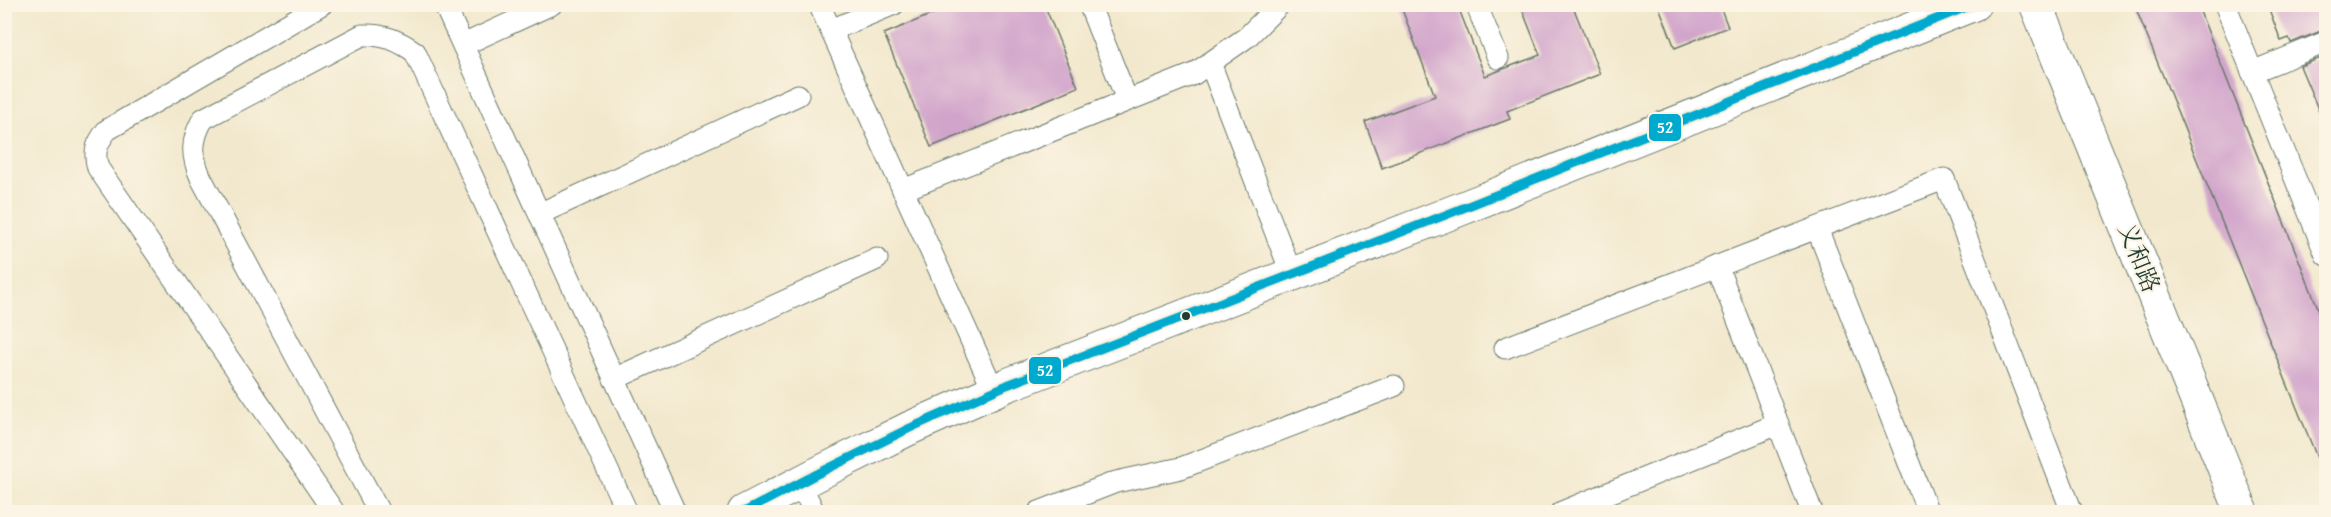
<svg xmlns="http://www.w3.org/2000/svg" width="2331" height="517" font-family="'Gentium Book Plus','Noto Serif SC',serif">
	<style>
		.building { fill: #d1a4cb }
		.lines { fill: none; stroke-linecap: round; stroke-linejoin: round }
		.service-casing { stroke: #69796a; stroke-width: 23 }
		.tertiary-casing { stroke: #69796a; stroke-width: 35 }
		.service { stroke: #fff; stroke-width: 21 }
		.tertiary { stroke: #fff; stroke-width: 33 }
		.bus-1-casing { stroke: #fcf5e5; stroke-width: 14 }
		.bus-1 { stroke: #00a9ce; stroke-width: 9 }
		.bus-dot { fill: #1f3d34; stroke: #fcf5e5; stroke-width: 2 }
		.labels { text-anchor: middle; stroke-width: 4.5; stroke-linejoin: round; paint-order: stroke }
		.street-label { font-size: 24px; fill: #1f3d34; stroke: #fcf5e5 }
		.line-badge { stroke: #fcf5e5; stroke-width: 2 }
		.badge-label { font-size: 16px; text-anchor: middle; font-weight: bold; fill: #fff }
	</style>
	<rect width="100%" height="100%" fill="#fcf5e5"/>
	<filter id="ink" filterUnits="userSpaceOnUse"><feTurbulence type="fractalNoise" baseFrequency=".0167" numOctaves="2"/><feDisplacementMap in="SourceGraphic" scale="12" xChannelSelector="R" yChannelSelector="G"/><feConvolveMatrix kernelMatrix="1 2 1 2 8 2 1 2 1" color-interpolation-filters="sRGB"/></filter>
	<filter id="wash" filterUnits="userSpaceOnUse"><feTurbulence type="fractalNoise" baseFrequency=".008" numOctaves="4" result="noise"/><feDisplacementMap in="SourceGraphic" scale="24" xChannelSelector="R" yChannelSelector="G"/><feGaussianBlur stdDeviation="1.35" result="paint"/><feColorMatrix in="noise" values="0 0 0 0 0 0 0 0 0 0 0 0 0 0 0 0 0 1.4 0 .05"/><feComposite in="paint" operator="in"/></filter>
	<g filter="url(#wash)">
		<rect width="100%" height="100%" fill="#f2e8cd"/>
		<g id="blocks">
			<g class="building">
				<polygon points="957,4 1044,4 1078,87 931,147 884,34"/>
				<polygon points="1400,4 1457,4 1485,76 1540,55 1520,4 1572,4 1600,74 1507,111 1510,119 1382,168 1365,122 1435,96"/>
				<polygon points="1658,4 1719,4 1728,27 1675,48"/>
				<polygon points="2134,4 2197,4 2326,328 2326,480"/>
				<polygon points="2267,4 2326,4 2326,29 2291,43 2289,38 2281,41"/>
				<polygon points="2326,56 2326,128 2300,66"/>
			</g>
		</g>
	</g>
	<g filter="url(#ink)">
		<use href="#blocks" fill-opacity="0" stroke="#69796a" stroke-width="1.5"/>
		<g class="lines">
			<defs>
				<g id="service">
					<path d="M322,4L107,130C97,143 93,152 98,168L334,512"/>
					<polyline points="444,4 675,512"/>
					<polyline points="819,4 994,391"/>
					<polyline points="1089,4 1127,100"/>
					<polyline points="1476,4 1498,58"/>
					<polyline points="2225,4 2326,255"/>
					<polyline points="831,30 894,4"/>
					<polyline points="463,45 552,4"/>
					<polyline points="1210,63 1292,275"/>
					<polyline points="2252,72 2326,42"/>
					<polyline points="903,190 1194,74 1247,37 1280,4"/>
					<polyline points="539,214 798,95"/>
					<polyline points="1817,228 1928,512"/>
					<polyline points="1717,266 1812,512"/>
					<polyline points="1505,348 1944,179 2072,512"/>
					<polyline points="614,379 877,259"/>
					<polyline points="800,483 814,512"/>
					<path d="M379,512L201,178C191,156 191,140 203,119L362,35C383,34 398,40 415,52L627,512"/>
					<polyline points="1039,512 1116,482 1181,468 1394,386"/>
					<polyline points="1562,512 1778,424"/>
				</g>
				<g id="tertiary">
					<polyline points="2036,4 2242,512"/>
					<polyline points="744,512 815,475 910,428 1007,385 1448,214 1974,4"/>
				</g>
			</defs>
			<use href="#service" class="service-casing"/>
			<use href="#tertiary" class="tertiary-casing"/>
			<use href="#service" class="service"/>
			<use href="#tertiary" class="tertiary"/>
			<defs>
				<polyline id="bus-1" points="744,512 815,475 910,428 1007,385 1448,214 1974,4"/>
			</defs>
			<use href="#bus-1" class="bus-1-casing"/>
			<use href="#bus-1" class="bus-1"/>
		</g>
	</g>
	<circle class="bus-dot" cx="1186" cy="316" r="5"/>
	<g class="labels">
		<g class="street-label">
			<text transform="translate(2139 258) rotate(68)" y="8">义和路</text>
		</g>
	</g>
	<g class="line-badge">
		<rect x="1648" y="113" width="34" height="29" rx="6" fill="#00a9ce"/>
		<rect x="1028" y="356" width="34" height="29" rx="6" fill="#00a9ce"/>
	</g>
	<g class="badge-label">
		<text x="1665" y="133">52</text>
		<text x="1045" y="376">52</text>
	</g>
	<rect width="2331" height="517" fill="none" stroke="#fcf5e5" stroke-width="24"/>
</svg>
